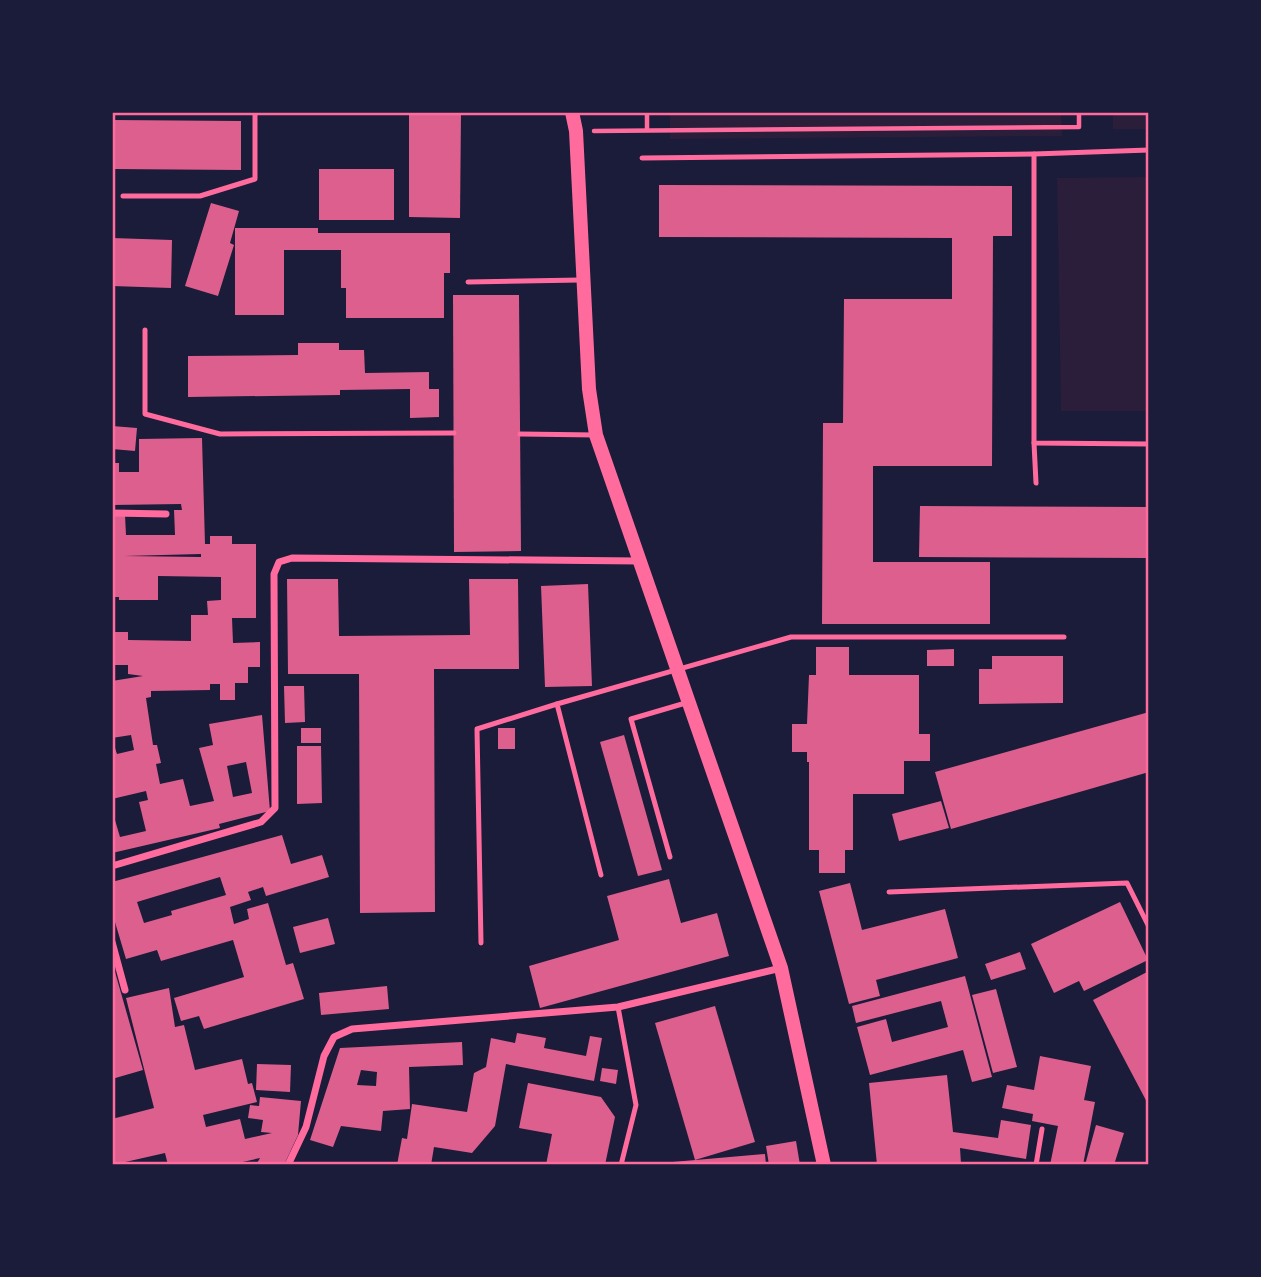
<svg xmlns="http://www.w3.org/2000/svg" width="1261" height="1277" font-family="'DejaVu Sans',sans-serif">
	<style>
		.green { fill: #2a1e3b }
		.building { fill: #dd5f8e; fill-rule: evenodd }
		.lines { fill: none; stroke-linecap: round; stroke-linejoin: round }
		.path { stroke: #ff6b9d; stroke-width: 4.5 }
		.service { stroke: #ff6b9d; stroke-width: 5 }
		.minor { stroke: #ff6b9d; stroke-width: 7 }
		.secondary { stroke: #ff6b9d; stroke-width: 14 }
		.neatline { fill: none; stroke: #ff6b9d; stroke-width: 2.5 }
	</style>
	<rect width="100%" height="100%" fill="#1b1b3a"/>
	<g class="green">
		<polygon points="670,112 1061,112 1062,136 670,139"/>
		<rect x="1113" y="112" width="36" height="17"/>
		<polygon points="1149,177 1149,411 1061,411 1057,178"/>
	</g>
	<g class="building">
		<polygon points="409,112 461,112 460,218 409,217"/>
		<polygon points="112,120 241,121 241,170 112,169"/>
		<rect x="319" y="169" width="75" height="51"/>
		<polygon points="659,185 1012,186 1012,236 993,236 992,466 873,466 873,562 990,562 990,624 822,624 823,423 843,423 844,299 952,299 952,238 659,237"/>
		<polygon points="211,203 239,211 230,243 234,245 218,296 185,286"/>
		<polygon points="235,228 318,228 318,233 450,233 450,273 444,273 444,318 346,318 346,288 341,288 341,250 284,250 284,315 235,315"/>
		<polygon points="112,238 172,240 171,288 112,286"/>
		<polygon points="453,295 519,295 521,551 454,552"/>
		<polygon points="298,343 339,343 339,350 364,350 365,373 429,372 429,389 439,389 439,417 410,418 410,389 340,390 340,395 188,397 188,356 298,355"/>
		<polygon points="112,426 137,428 135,451 112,449"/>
		<path d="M202,438L205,544H210V536H232V544H256V618H232L233,643L260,642V667H248V683H235V700H220V684H210V690L151,691V697L146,698L153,745H157L161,763L156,764L160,784L183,779L190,806L214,801L199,748L213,745L209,724L262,715L270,811L219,824L220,828L112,853V810L120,837L146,831L139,802L148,800L146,791L112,799V739L117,754L134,750L131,735L112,738V681L143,676L128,674V665H113L112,632H128V640L191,641V615H208L207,601L221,600V577L158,576V600H119V597H112V516L125,515L126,535H175L174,510H182L181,504L112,505V463H119V472H139V439ZM201,554V557L124,556ZM246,762L252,793L233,797L227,766Z"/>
		<polygon points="920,506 1149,507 1149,558 919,557"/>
		<polygon points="287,579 338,579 339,636 470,635 469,579 518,579 519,669 434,669 435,912 360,913 359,674 288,674"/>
		<polygon points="588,584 592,686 545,687 541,586"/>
		<polygon points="816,647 849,647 849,675 919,675 919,734 930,734 930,761 904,761 904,794 853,794 853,850 845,850 845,873 819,873 819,850 809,850 809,762 807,762 807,752 792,752 792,724 807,724 809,675 816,675"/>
		<polygon points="954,649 954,666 927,666 927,650"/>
		<polygon points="992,656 1063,656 1063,703 979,704 979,669 992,669"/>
		<polygon points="284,686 304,686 305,722 285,723"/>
		<polygon points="1149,712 1149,772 951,829 935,772"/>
		<rect x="301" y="728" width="20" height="15"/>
		<rect x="498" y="728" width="17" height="21"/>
		<polygon points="624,735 662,870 638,876 600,742"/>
		<polygon points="297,746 321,746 322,803 297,804"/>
		<polygon points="941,801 949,828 899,841 892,814"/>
		<path d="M282,835L291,864L322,855L329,877L266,896L263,887L248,892L251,900L230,907L234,924L249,919L247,909L268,903L286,965L293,963L304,999L204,1029L199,1016L181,1021L174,998L244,977L233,940L161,961L157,950L126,959L112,912V882ZM220,877L226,895L171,911L172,915L144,923L137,902Z"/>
		<polygon points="669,879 681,923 717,913 729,956 540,1008 529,966 619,940 607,896"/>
		<polygon points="850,883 862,930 945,909 958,958 876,980 880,996 849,1004 819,891"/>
		<polygon points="1120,902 1148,960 1084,991 1079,981 1054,993 1031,944"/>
		<polygon points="328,918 335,944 300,953 293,927"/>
		<polygon points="1020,952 1026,969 991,980 985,964"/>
		<polygon points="113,965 143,1070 112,1079 112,966"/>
		<polygon points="1149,971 1149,1106 1093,1000"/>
		<polygon points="965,976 992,1077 972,1082 963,1050 870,1075 857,1027 886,1019 892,1042 948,1027 941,1001 856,1023 852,1006"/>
		<polygon points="387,986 389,1009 321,1015 319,993"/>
		<polygon points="169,988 175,1027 184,1025 195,1070 242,1059 248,1084 252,1083 257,1102 203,1115 206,1127 240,1119 245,1139 272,1133 261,1132 263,1120 248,1118 250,1105 259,1106 260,1097 301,1101 298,1135 284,1165 256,1165 260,1158 229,1165 168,1165 165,1153 112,1165 112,1119 154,1108 126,998"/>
		<polygon points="996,989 1017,1067 993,1073 972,995"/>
		<polygon points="715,1006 755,1142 695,1160 655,1023"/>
		<polygon points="517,1033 546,1038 544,1048 586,1056 590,1036 602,1038 594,1081 506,1064 495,1126 472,1153 434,1147 431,1165 397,1165 402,1138 407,1139 412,1104 467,1112 474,1073 486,1067 491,1038 515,1043"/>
		<path d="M462,1042L463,1065L409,1067L410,1109L383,1111L381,1131L341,1126L333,1147L310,1140L340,1048ZM361,1070L377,1072L376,1086L357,1085Z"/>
		<polygon points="1040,1056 1091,1066 1084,1100 1095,1102 1083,1165 1050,1165 1058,1126 1032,1121 1033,1114 1002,1108 1007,1085 1034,1090"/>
		<polygon points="257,1064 291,1065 290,1092 256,1090"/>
		<polygon points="602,1068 618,1070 616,1084 600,1081"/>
		<polygon points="947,1075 953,1132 998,1138 1001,1120 1031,1125 1026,1159 960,1148 961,1164 877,1165 869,1083"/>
		<polygon points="528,1083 601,1097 615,1117 605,1165 546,1165 552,1134 519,1128"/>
		<polygon points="1096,1125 1124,1133 1114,1165 1085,1165"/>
		<polygon points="796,1141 800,1165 769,1165 766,1146"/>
		<polygon points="765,1154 766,1165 661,1165 661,1163"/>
	</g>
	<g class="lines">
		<g class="path">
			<polyline points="647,112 647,129"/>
			<polyline points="594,131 1079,127 1079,112"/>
		</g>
		<g class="service">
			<polyline points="1149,150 1034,154 1034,443 1149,444"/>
			<polyline points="642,158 1034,154"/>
			<polyline points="123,196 200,196 255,179 255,112"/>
			<polyline points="468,282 580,280"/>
			<polyline points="145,330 145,414 220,434 454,433"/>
			<polyline points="520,434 596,435"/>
			<polyline points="1034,443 1036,483"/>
			<polyline points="670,857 631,719 689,702"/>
			<polyline points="601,875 557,704 791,637 1064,637"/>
			<polyline points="889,892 1127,883 1149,927"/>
			<polyline points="481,943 477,729 557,704"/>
			<polyline points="618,1007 636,1105 621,1165"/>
			<polyline points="1036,1165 1042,1129"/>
		</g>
		<g class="minor">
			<polyline points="112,513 166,514"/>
			<polyline points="112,866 261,822 275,808 274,574 279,562 292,558 639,561"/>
			<polyline points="112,942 125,990"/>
			<polyline points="288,1165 306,1127 324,1056 334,1037 352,1029 618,1007 781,968"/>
		</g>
		<polyline class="secondary" points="572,112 576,131 589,389 596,435 781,968 824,1165"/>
	</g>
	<rect width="1261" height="1277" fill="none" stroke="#1b1b3a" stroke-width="228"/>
	<rect x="114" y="114" width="1033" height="1049" class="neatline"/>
</svg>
